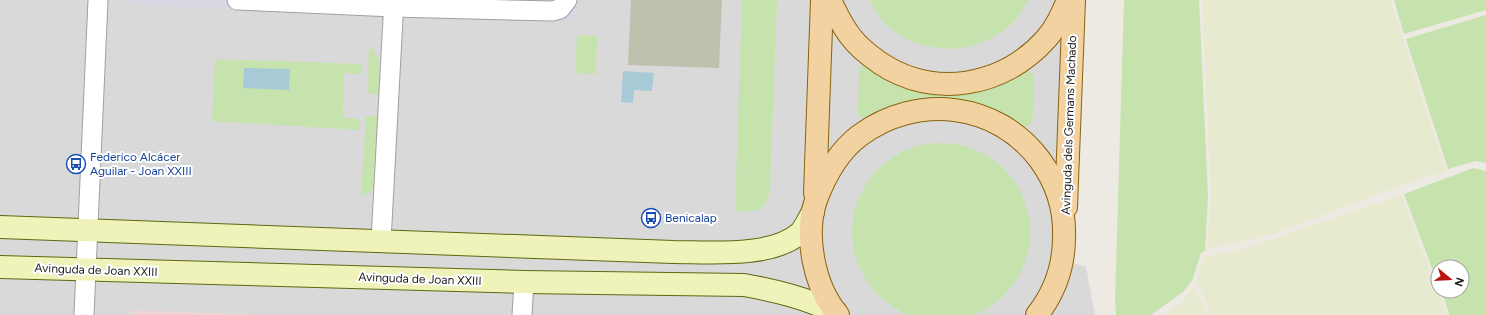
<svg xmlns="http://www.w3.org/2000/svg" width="1486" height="315" font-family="Figtree,sans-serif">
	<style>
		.residential { fill: #dad9d9 }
		.commercial { fill: #ecd5d3 }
		.construction { fill: #c0c0af }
		.farmland { fill: #e7eacf }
		.grass { fill: #c6e3ad }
		.plaza { fill: #d8d7e2 }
		.water { fill: #a7cad7 }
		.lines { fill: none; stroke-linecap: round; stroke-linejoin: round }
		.street-casing { stroke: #a0a0a0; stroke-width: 21 }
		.secondary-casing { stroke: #5c690e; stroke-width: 24 }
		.primary-casing { stroke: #88630d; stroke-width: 24 }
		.street { stroke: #fff; stroke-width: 19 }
		.secondary { stroke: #eff3ba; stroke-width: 22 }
		.primary { stroke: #f3d2a2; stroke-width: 22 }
		.labels { text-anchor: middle; stroke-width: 4; stroke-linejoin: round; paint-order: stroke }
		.street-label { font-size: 12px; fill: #1c1c1c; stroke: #fff }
		.transit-label { font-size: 12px; fill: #164399; stroke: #fff; text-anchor: start }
	</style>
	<rect width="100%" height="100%" fill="#edeae3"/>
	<polygon class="residential" points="0,0 1075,0 1064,260 1086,267 1095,315 0,315"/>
	<polygon class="commercial" points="133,310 263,315 132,315"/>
	<polygon class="construction" points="631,0 722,0 719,68 628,65"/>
	<g class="farmland">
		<polygon points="1202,0 1390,0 1446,171 1394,188 1270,235 1207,249 1211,195"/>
		<polygon points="1401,195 1447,315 1212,315 1196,281 1205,256 1241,250"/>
		<polygon points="1194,286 1208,315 1164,315 1184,301"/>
	</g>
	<g class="grass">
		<path d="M742,0H777L770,189C766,213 756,212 735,211Z"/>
		<path d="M869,0H1028C1024,6 1021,13 1017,18C982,57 922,59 884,23C878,17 874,7 869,0Z"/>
		<polygon points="1124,0 1199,0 1208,196 1205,251 1201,253 1192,281 1183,292 1151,315 1116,315 1115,301"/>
		<polygon points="1394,0 1486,0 1486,10 1404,34"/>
		<polygon points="1486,15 1486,163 1476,161 1448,169 1406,39"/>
		<polygon points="577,35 597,36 596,74 575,73"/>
		<path d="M369,45C383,59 380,76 379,94L367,93Z"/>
		<polygon points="215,59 362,64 362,74 344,73 343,118 360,119 359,130 212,121"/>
		<path d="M866,65L885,76L1022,72C1027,71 1031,70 1033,75C1036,80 1033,115 1032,122L1029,126H1025C1019,125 1016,121 1011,119C1005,115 997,111 989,108C941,89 911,104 865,120L861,118L858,113L859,74L861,66Z"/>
		<path d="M366,116H379L375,182C373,191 370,194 361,196Z"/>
		<circle cx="941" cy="232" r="89"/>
		<polygon points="1473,168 1486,171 1486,315 1450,315 1441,291 1462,291 1462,267 1438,267 1438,284 1404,194"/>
	</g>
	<polygon class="plaza" points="128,0 578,0 577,21 127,5"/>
	<g class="water">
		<polygon points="244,68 290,69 289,90 243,88"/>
		<polygon points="623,71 654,73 652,91 634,90 633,103 621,102"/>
	</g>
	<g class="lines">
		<defs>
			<g id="street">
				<polyline points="237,0 394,7 552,11 560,9 567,0"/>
				<polyline points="381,241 394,0"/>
				<polyline points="84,315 98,0"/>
				<polyline points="522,315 524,282"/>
			</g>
			<g id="secondary">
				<path d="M0,227L673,252C709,252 771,258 800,233C805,228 809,218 813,212"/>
				<path d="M0,267L524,282L744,285C778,291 804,298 836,312"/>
			</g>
			<g id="primary">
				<path d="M830,0C836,13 842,26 851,37C859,48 870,56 880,63C934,99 1003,87 1046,39C1056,28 1062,14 1068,0"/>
				<polyline points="815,193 822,0"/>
				<polyline points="1066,207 1074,0"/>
				<path d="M838,315C814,287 804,235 816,200C825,176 838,152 859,136C917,93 997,102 1040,160C1056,182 1065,209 1064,237C1064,266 1055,292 1037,315"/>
			</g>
		</defs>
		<use href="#street" class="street-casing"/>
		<use href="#secondary" class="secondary-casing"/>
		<use href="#primary" class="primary-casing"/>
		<use href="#street" class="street"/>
		<use href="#secondary" class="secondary"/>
		<use href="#primary" class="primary"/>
	</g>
	<defs>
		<symbol id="bus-ring" viewBox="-11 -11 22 22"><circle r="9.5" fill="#fff" stroke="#1a4fb4" stroke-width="1.5"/><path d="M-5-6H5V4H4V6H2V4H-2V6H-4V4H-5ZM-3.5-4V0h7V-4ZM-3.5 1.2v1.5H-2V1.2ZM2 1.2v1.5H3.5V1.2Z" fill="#1a4fb4"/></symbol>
	</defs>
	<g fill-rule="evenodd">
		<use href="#bus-ring" x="65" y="153" width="22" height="22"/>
		<use href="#bus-ring" x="640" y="207" width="22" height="22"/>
	</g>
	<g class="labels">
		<g class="street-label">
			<text transform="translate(1069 125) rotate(-88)" y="4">Avinguda dels Germans Machado</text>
			<text transform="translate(96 270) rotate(2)" y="4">Avinguda de Joan XXIII</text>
			<text transform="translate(420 279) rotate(2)" y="4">Avinguda de Joan XXIII</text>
		</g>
		<g class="transit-label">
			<text x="90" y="161">Federico Alcácer<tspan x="90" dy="14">Aguilar - Joan XXIII</tspan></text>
			<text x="665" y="222">Benicalap</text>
		</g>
	</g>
	<g transform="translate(1450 279) rotate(108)"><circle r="19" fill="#ffffff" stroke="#a4a4a4"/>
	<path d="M0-3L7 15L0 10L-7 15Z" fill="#b71712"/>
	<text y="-6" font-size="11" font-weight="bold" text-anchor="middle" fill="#1c1c1c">N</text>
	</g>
</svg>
